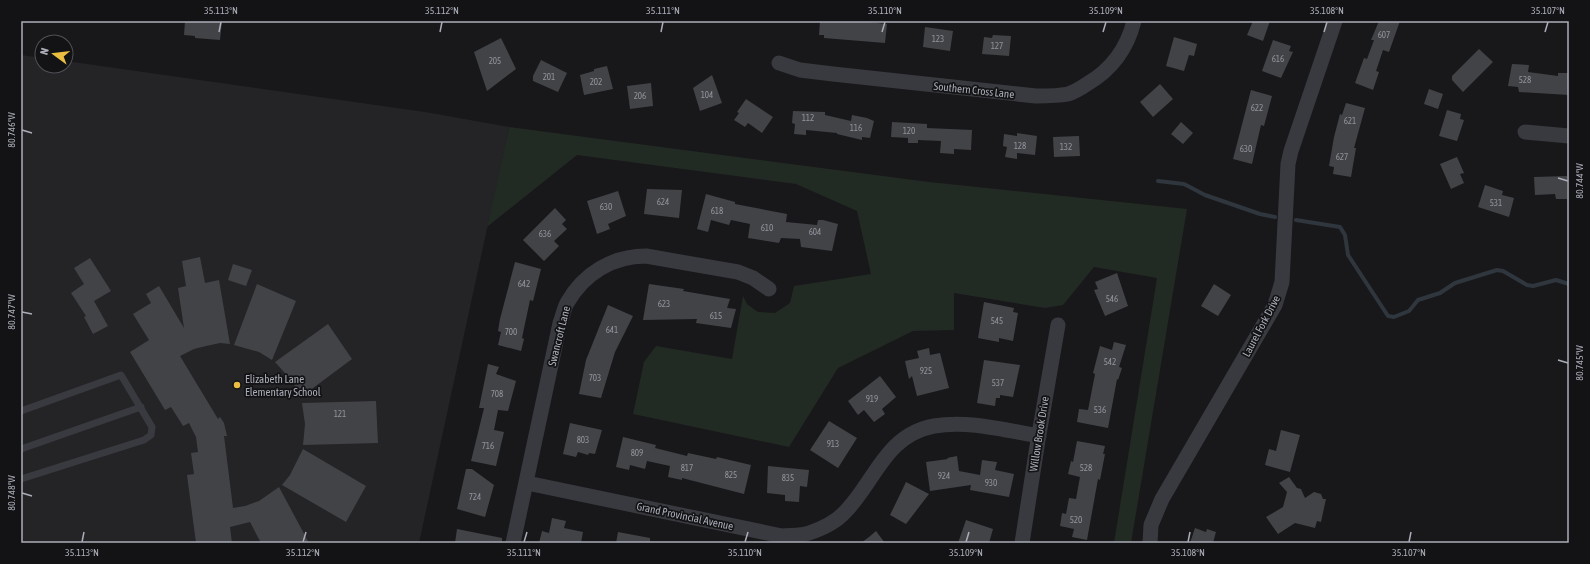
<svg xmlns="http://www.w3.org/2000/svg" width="1590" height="564" font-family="'Asap Condensed',sans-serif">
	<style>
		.built { fill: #242427 }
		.green { fill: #222a24 }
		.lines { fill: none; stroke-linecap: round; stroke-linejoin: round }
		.stream { stroke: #2f363e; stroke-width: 4 }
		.building { fill: #424347 }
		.lane { stroke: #393a3f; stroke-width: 7 }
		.street { stroke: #393a3f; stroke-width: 15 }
		.ticks { fill: none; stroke: #abaeb9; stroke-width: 1.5 }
		.poi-dot { fill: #ebbd40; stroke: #131315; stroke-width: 1.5 }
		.labels { text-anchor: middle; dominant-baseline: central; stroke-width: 3.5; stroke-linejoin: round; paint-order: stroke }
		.number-label { font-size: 9px; fill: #91939c }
		.street-label { font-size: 11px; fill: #abaeb9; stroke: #131315 }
		.poi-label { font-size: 11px; fill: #abaeb9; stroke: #131315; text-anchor: start }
		.neatline { fill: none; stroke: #abaeb9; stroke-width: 1.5 }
		.ticks-label { font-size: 10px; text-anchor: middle; fill: #abaeb9 }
	</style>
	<rect width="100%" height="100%" fill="#18181a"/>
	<!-- built -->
	<path class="built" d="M21 55 42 58V66H66V61L425 112 509 127 419 543H21Z"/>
	<!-- green -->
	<path class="green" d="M509 127 929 182 1187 209 1131 543H1114L1157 278 1094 267 1063 305 1045 308 954 293V330L913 331 838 368 789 447 633 414 644 362 656 346 732 359 743 296 747 304 758 312 775 313 790 303 794 286 871 274 857 211 796 184 577 155 487 227Z"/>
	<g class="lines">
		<!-- stream -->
		<path class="stream" d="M1158 181 1184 184 1205 195 1260 214 1275 217
			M1296 220 1340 227 1345 235 1348 255 1388 316 1394 317 1409 311 1418 300 1440 293 1455 283 1497 270 1503 271 1527 285 1533 286 1556 280 1569 284"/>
	</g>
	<!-- building -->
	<path class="building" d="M185 21H222L220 40 195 38V36L184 35Z
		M820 21H859L887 24 885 43 824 38V35H819Z
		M1253 21H1270L1263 41 1247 35Z
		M1379 21H1400L1389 52 1383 50 1376 71 1379 72 1373 90 1355 83 1364 58 1367 59 1374 40H1371Z
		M925 27 953 31 950 51 923 47Z
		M993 35 1011 36 1009 56 982 54 984 37 992 38Z
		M1174 37 1197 44 1194 56 1189 55 1184 71 1166 66Z
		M501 38 516 69 487 91 474 52Z
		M1273 40 1291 46 1289 51 1293 52 1281 78 1262 71Z
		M1479 49 1493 62 1463 92 1452 80V76Z
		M541 60 567 73 558 92 533 81V76Z
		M1512 64 1529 65 1528 72 1558 76V73H1569V95L1519 92 1518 87 1508 86Z
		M607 66 613 89 584 95 580 75 594 71V69Z
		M712 75 722 103 700 111 693 88Z
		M651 83 653 106 630 109 627 86Z
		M1160 84 1173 99 1153 117 1140 102Z
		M1429 89 1443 94 1438 109 1424 104Z
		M1251 90 1272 96 1264 126 1261 125 1252 164 1233 159Z
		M746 99 773 117 762 133 748 123 745 127 734 120 739 113 737 112Z
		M1346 103 1365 108 1354 148H1356L1351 177 1333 174 1334 167 1329 166 1334 137 1340 114 1342 115Z
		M1447 110 1461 114 1460 119 1464 120 1457 141 1439 136Z
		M793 111 825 112V115L851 121 852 115 867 118 874 121 870 138 862 137V140L837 134V133L806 130V135L794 134 795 124 792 123Z
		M892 122 927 124V128L972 130 971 150 954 149V154L940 153 941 141 918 140V143H908V138L891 137Z
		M1181 122 1193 133 1183 144 1171 134Z
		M1017 133 1037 136 1035 155 1017 153V159L1005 157 1007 147 1003 146 1004 134 1017 136Z
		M1079 136 1080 156 1054 157 1053 137Z
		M1457 157 1464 173 1460 174 1464 183 1451 189 1440 164Z
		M1567 176V199H1556L1555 194 1535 195 1534 177Z
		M1485 185 1503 191 1502 195 1514 198 1509 217 1478 207Z
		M647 189 682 190 679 218 644 214Z
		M618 191 626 216 608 224 610 229 597 234 587 201Z
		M706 194 735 202V204L787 214 786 222 817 225 818 220H823L838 224 832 251 801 247 800 239 781 238 779 243 748 238 750 224 731 220 729 225 711 220 708 232 697 229Z
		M555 208 566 220 562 224 567 229 554 241 559 246 544 261 523 240Z
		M200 257 205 283 219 280 230 344 220 343 206 346 194 349 180 356 218 419 220 417 224 423 227 436H224L233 508 245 506 259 501 279 487 309 543H261L250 522 230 527 232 543H196L187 475 194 474 191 453 198 452 196 437 189 423 183 426 171 407 165 410 130 352 149 340 133 314 151 303 146 294 159 286 184 328 178 288 186 286 182 261Z
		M90 258 111 291 94 301 108 326 93 334 84 317 86 316 71 293 84 284 74 268Z
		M515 262 541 269 533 301 530 300 522 338 524 339 521 351 498 345 501 332 498 331 500 319Z
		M233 264 252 270 246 286 228 280Z
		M1117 273 1128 306 1105 316 1094 290 1098 289 1095 282Z
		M257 284 296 301 272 360 259 352 234 345Z
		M649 284 684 289 683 291 730 299 727 308 736 309 731 328 696 323 697 319 643 320Z
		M1214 284 1231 295 1218 316 1201 306Z
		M984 302 1014 308 1013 312 1018 313 1013 341 999 338V342L978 338Z
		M608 305 633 316 615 352 601 398 579 394 586 360Z
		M328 324 352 359 301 397 292 381 275 362Z
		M1114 342 1126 345 1119 367 1122 368 1118 380 1117 379 1108 428 1077 422 1079 409 1088 410 1095 374 1093 373 1100 346 1112 350Z
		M929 348 930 355 940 353 949 388 917 396 912 376 909 379 905 361 919 358 917 351Z
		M984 360 1020 365 1013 397 1000 395V398H996L995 406 977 403Z
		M488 364 499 367 496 374 516 381 508 411 498 410 494 430 504 432 496 466 471 461 484 408H479Z
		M880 376 896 397 882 409 885 414 874 422 864 410 858 415 848 401Z
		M376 401 378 443 303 445 305 424 302 403Z
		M829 421 857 438 838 468 810 450Z
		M570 423 602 430 595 454 589 453 588 455 578 452 576 457 563 454Z
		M1281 430 1300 435 1290 472 1265 465 1269 449 1276 451Z
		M623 437 656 445 655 448 687 456 688 453 716 459 717 457 751 465 744 494 682 478V480L668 477 670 466 647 461 645 469 630 465 629 470 616 467Z
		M1077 441 1105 446 1103 454H1105L1100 480 1098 479 1087 540 1072 537 1074 529 1060 526 1062 513 1066 514 1069 498 1076 499 1080 477 1068 474 1071 461 1073 462Z
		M303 449 366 486 346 522 282 485 290 475Z
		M957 456 959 471 980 475 982 460 997 462 995 470 1014 474 1009 497 970 490 971 485 930 491 926 462 948 459 947 458Z
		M768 466 809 470 807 487 800 486 799 502 785 501V495L767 493Z
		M466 469H472L494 485 485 517 457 509Z
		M1289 477 1297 488 1301 489 1305 498 1314 492 1321 494 1323 499H1326L1324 508 1321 522 1317 521 1315 528 1295 523 1278 534 1266 517 1283 507 1287 492 1279 483Z
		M906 482 929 494 906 524 890 515Z
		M552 518 566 521 564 528 583 532 581 543H539L542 531 549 533Z
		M966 520 993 529 989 543H958Z
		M1195 528 1206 532 1207 529 1216 532 1213 543H1190Z
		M457 529 502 538V543H455Z
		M876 531 885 543H861L869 537Z
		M618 532 650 538V543H616Z"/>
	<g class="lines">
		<!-- lane -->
		<path class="lane" d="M21 411 121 375 152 427 151 435 144 440 21 479
			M21 449 141 407"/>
		<!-- street -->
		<path class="street" d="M779 63 800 70 833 74 1036 96C1046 96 1058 96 1068 94 1075 92 1081 88 1087 84 1111 70 1127 49 1134 21
			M1525 132 1569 136
			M527 483 782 536C790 535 801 536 809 533 821 529 836 522 845 512 875 482 885 435 934 426 968 420 1004 430 1039 436
			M513 543 560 323C563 316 564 308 567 303 584 273 613 256 646 256L738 272 753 278 769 289
			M1022 543 1038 440 1058 325
			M1150 543 1151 525 1162 499 1275 305 1282 282 1288 164 1291 151 1335 21"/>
	</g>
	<!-- ticks -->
	<path class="ticks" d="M219 32 221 22M440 32 442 22M661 32 663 22M882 32 885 22M1103 32 1106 22M1324 32 1327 22M1545 32 1548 22M22 130 32 133M1558 178 1568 181M22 312 32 314M1558 360 1568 363M22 493 32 496M82 542 84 532M303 542 306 532M524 542 527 532M745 542 748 532M966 542 969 532M1188 542 1190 532M1409 542 1411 532"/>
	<!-- markers -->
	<circle class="poi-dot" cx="237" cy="385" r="4"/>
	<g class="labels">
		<!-- number labels -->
		<g class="number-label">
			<text x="1384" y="35">607</text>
			<text x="938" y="39">123</text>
			<text x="997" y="46">127</text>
			<text x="1278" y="59">616</text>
			<text x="495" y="61">205</text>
			<text x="549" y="77">201</text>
			<text x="1525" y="80">528</text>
			<text x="596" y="82">202</text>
			<text x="707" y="95">104</text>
			<text x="640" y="96">206</text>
			<text x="1257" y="108">622</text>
			<text x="808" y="118">112</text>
			<text x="1350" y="121">621</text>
			<text x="856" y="128">116</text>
			<text x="909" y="131">120</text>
			<text x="1020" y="146">128</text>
			<text x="1066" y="147">132</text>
			<text x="1246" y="149">630</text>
			<text x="1342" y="157">627</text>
			<text x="663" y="202">624</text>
			<text x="1496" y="203">531</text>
			<text x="606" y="207">630</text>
			<text x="717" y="211">618</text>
			<text x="767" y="228">610</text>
			<text x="815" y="232">604</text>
			<text x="545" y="234">636</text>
			<text x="524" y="284">642</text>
			<text x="1112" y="299">546</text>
			<text x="664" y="304">623</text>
			<text x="716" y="316">615</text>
			<text x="997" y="321">545</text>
			<text x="612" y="330">641</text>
			<text x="511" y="332">700</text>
			<text x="1110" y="362">542</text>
			<text x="926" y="371">925</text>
			<text x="595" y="378">703</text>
			<text x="998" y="383">537</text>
			<text x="497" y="394">708</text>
			<text x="872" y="399">919</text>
			<text x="1100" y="410">536</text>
			<text x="340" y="414">121</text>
			<text x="583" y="440">803</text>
			<text x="833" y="444">913</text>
			<text x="488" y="446">716</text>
			<text x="637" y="453">809</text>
			<text x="687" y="468">817</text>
			<text x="1086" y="468">528</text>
			<text x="731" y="475">825</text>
			<text x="944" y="476">924</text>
			<text x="788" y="478">835</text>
			<text x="991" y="483">930</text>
			<text x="475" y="497">724</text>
			<text x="1076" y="520">520</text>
		</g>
		<!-- street labels -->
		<g class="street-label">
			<text transform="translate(974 90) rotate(6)">Southern Cross Lane</text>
			<text transform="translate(1261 326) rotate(-62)">Laurel Fork Drive</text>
			<text transform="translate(559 336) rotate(-76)">Swancroft Lane</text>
			<text transform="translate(1039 434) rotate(-81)">Willow Brook Drive</text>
			<text transform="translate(685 516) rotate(12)">Grand Provincial Avenue</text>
		</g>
		<!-- poi labels -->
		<g class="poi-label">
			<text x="245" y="379">Elizabeth Lane<tspan x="245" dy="13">Elementary School</tspan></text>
		</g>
	</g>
	<!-- border -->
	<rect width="1590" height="564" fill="none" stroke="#131315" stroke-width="44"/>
	<!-- north arrow -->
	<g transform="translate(54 54) rotate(285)"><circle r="19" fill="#131315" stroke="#505157"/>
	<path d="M0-3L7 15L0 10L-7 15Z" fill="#ebbd40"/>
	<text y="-6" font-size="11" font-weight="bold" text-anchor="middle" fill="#abaeb9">N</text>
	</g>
	<rect x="22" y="22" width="1546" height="520" class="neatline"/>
	<g class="ticks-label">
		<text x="221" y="14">35.113°N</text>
		<text x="442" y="14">35.112°N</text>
		<text x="663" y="14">35.111°N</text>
		<text x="885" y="14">35.110°N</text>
		<text x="1106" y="14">35.109°N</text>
		<text x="1327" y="14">35.108°N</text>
		<text x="1548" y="14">35.107°N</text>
		<text transform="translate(11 130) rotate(-90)" y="4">80.746°W</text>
		<text transform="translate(1579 181) rotate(-90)" y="4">80.744°W</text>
		<text transform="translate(11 312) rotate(-90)" y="4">80.747°W</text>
		<text transform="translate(1579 363) rotate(-90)" y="4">80.745°W</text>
		<text transform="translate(11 493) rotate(-90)" y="4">80.748°W</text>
		<text x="82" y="556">35.113°N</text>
		<text x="303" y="556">35.112°N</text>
		<text x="524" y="556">35.111°N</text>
		<text x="745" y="556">35.110°N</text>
		<text x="966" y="556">35.109°N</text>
		<text x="1188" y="556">35.108°N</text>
		<text x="1409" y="556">35.107°N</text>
	</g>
</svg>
